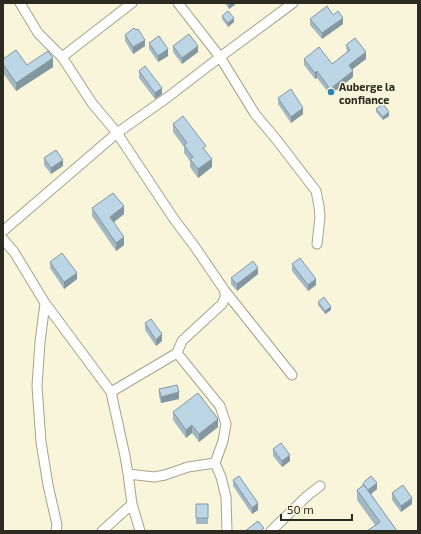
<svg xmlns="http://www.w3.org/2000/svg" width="421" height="534" font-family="'Exo 2',sans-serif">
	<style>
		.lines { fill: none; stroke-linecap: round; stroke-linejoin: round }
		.street-casing { stroke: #a6a38c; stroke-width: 11 }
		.street { stroke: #fff; stroke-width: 9 }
		.wall { fill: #a3b8c5 }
		.shaded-wall { fill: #8496a0 }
		.building { fill: #bdd6e5; stroke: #8496a0 }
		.poi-dot { fill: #2c87b4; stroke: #f8f5db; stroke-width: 1.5 }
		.labels { text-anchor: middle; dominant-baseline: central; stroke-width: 3; stroke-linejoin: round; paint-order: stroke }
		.poi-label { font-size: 11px; font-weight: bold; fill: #2c2b21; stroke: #f8f5db; text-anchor: start }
	</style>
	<rect width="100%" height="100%" fill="#f8f5db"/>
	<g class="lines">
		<defs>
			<path id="street" d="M20 3 38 33 62 57 92 103 117 133 174 219 195 247 225 291 292 375
				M178 3 220 57 255 114 276 139 316 191 319 206 320 217 317 244
				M62 57 132 3
				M3 231 117 133 168 97 220 57 293 3
				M3 239 14 252 45 303 111 392 125 456 128 474 154 477 165 475 188 467 215 463 223 441 226 424 220 406 177 353 182 341 222 304 225 298V291
				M45 303 40 342 37 386 41 442 48 485 57 525 56 531
				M111 392 177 353
				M215 463 221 477 226 497 227 531
				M128 474 132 504 140 531
				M102 531 132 504
				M271 531 307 496 320 486"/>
		</defs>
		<!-- street casing -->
		<use href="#street" class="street-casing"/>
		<!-- street -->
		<use href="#street" class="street"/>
	</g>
	<!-- wall -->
	<path class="wall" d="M225 3H237L229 9Z
		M222 16 234 22 228 27 222 19Z
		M310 19 343 24 322 39 310 25Z
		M125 35 145 46 133 54 125 41Z
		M149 43 168 56 158 62 149 49Z
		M346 45 366 59 352 69 353 77 330 95 317 78 315 79 304 65V59L332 64 347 52Z
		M173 46 198 52 182 64 173 52Z
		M3 59 27 65 53 67 16 91 3 73Z
		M139 71 162 94 155 99 139 78Z
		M278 98 303 114 291 123 278 104Z
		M376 109 389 116 383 120 376 112Z
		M173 124 206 151 212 167 198 178 190 167V161L184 153V147L173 132Z
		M44 158 63 166 51 174 44 165Z
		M92 208 124 214 114 222 124 245 116 251 92 216Z
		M50 262 77 279 64 289 50 268Z
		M292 264 316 285 308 291 292 271Z
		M258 274 237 291 231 284V278Z
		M318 302 331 310 325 314 318 305Z
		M145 323 162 341 156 346 145 330Z
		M159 389 179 399 161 403 159 396Z
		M173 412 218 427 199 442 192 433 186 438 173 420Z
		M273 449 290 461 282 467 273 456Z
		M233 480 258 510 252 514 233 486Z
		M363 484 377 489 371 494 397 531H367L375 525 357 500V490L363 486Z
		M392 493 412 504 401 512 392 500Z
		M196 504H208V524H196Z"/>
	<!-- shaded-wall -->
	<path class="shaded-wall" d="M229 3H237L229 9Z
		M234 18V22L228 27V23Z
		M343 18V24L322 39V33Z
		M145 40V46L133 54V47Z
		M198 46V52L182 64V58Z
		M168 49V56L158 62V56Z
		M366 52V59L349 72V65Z
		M53 58V67L16 91V83Z
		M317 71V78L315 79V73Z
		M353 71V77L330 95V89Z
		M162 88V94L155 99V93Z
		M303 108V114L291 123V117Z
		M389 112V116L383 120V117Z
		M212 159V167L198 178V169Z
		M63 160V166L51 174V168Z
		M124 206V214L110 225V217Z
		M124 237V245L116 251V243Z
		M258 268V274L237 291V284Z
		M77 273V279L64 289V282Z
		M316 279V285L308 291V285Z
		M331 307V310L325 314V311Z
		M162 334V341L156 346V340Z
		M179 392V399L161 403V397Z
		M218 419V427L199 442V434Z
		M192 425V433L186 438V430Z
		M290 455V461L282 467V461Z
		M377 483V489L367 497V490Z
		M412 498V504L401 512V506Z
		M258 503V510L252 514V508Z"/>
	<!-- building -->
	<path class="building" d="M327 6 333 15 338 11 343 18 322 33 310 19Z
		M228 11 234 18 228 23 222 16Z
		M134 28 136 30 138 29 145 40 133 47 125 35Z
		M189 34 198 46 182 58 173 46Z
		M159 36 168 49 158 56 149 43Z
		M355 38 366 52 349 65 353 71 330 89 317 71 315 73 304 59 319 47 332 64 350 50 346 45Z
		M16 50 27 65 48 51 53 58 16 83 3 64V59Z
		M145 66 162 88 155 93 139 71Z
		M291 89 303 108 291 117 278 98Z
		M383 104 389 112 383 117 376 109Z
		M183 116 206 146 203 148 212 159 198 169 190 159 193 157 184 145 187 143 173 124Z
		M56 150 63 160 51 168 44 158Z
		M113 193 124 206 110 217 124 237 116 243 92 208Z
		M62 253 77 273 64 282 50 262Z
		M300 258 316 279 308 285 292 264Z
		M253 261 258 268 237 284 231 278Z
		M324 297 331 307 325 311 318 302Z
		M151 319 162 334 156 340 145 323Z
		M177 385 179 392 161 397 159 389Z
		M198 393 218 419 199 434 192 425 186 430 173 412Z
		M281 443 290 455 282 461 273 449Z
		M239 476 258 503 252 508 233 480Z
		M371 476 377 483 368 490 364 485 363 486V484L365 481Z
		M364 485 397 531H382L381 530 380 531H367L380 522 357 490Z
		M403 485 412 498 401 506 392 493Z
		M196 504H208V518H196Z
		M258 521 264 528 260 531H245Z"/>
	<!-- markers -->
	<circle class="poi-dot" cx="331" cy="92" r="4"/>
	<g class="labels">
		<!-- poi labels -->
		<g class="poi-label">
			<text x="339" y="86">Auberge la<tspan x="339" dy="13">confiance</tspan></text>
		</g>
	</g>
	<!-- border -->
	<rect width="421" height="534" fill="none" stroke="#2c2b21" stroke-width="8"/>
	<!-- scale -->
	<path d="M281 514v6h71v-6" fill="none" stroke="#2c2b21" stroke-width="2"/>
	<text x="287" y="514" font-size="12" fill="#2c2b21" stroke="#f8f5db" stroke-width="3" paint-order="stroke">50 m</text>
</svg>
